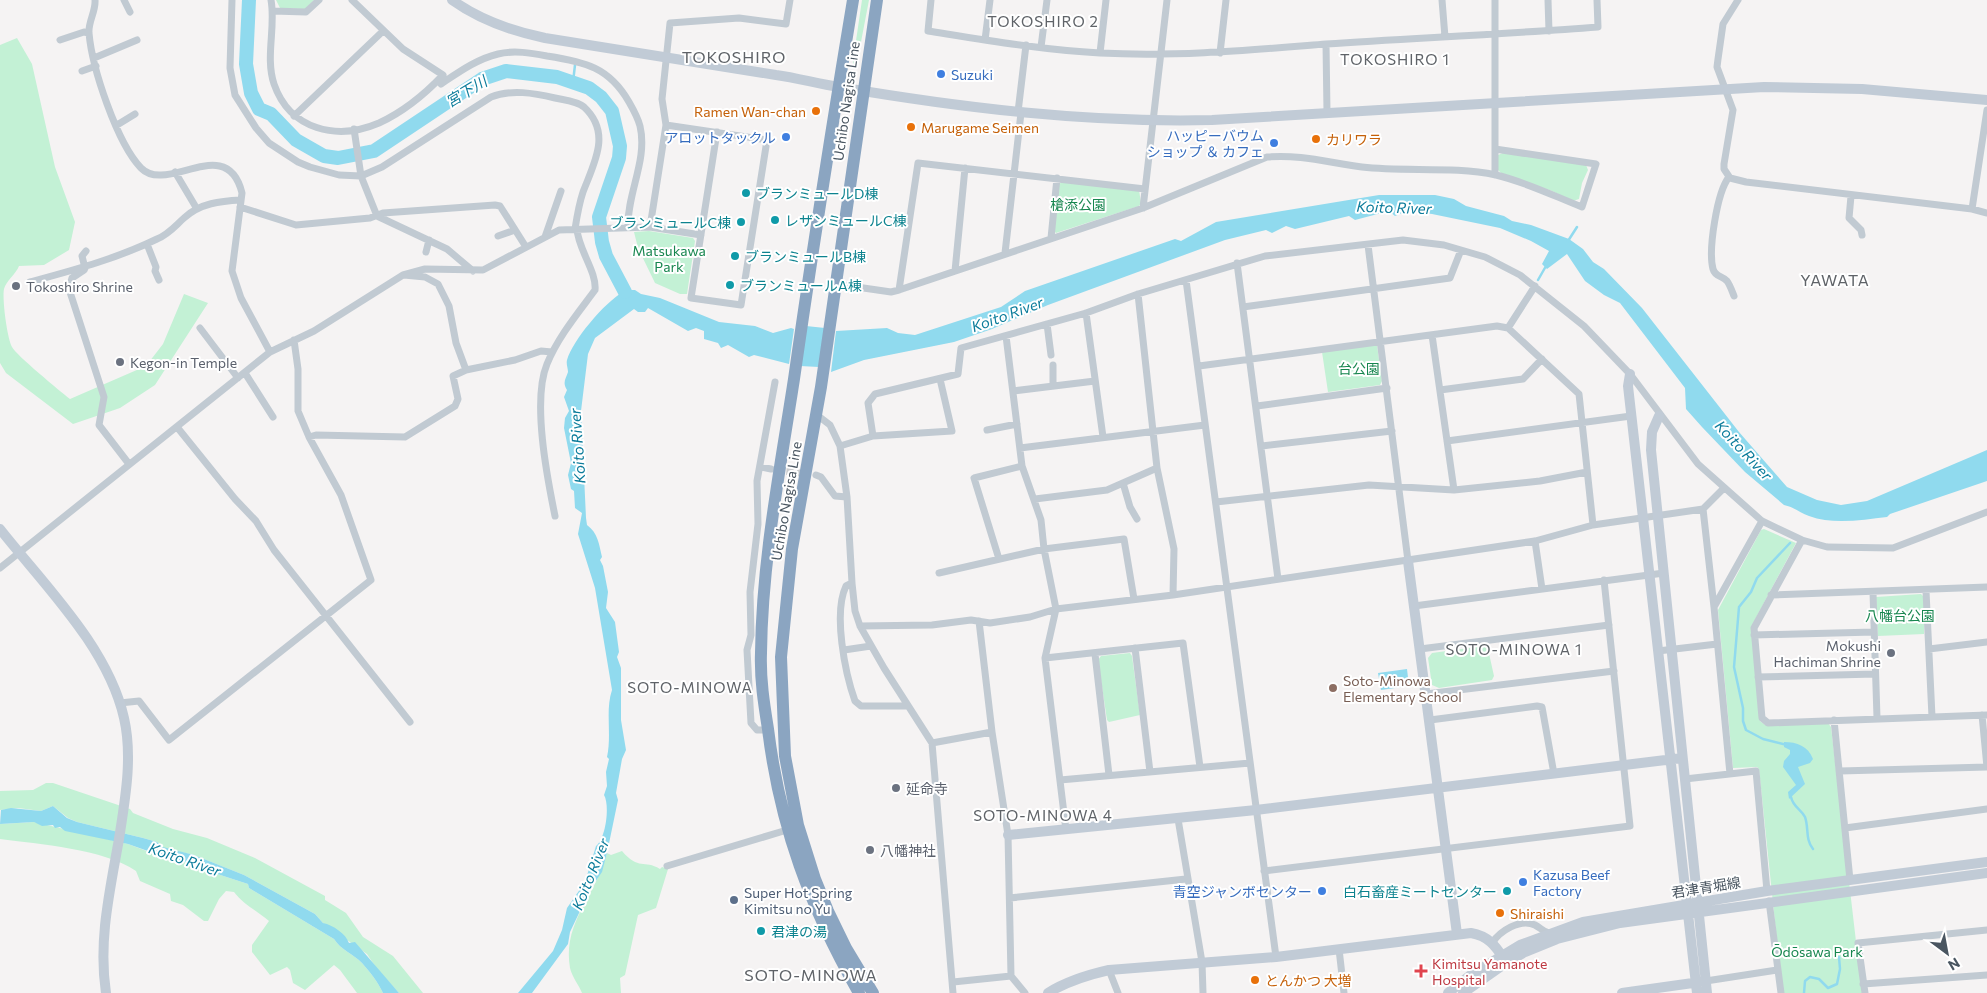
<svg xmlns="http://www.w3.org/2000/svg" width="1987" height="993" font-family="Commissioner,'Noto Sans JP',sans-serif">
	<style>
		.green { fill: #c3f1d5 }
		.water { fill: #90daee }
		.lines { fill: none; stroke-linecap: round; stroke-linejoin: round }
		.stream { stroke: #90daee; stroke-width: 2.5 }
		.river { stroke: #90daee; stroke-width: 14 }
		.street-tunnel { stroke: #caccce; stroke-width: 7; stroke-dasharray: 7 3.5; stroke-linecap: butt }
		.street { stroke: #c1cad2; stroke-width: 7 }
		.secondary { stroke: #c1cbd6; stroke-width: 10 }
		.highway { stroke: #8ba5c1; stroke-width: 12 }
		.shop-dot { fill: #3f7fe0; stroke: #fff; stroke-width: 2 }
		.food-dot { fill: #e8710a; stroke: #fff; stroke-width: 2 }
		.culture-dot { fill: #0f9aa8; stroke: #fff; stroke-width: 2 }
		.worship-dot { fill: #6b7280; stroke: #fff; stroke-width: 2 }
		.education-dot { fill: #8d6e63; stroke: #fff; stroke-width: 2 }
		.service-dot { fill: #5c6f8a; stroke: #fff; stroke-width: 2 }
		.health-dot { fill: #e0444e; stroke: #fff; stroke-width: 2 }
		.labels { text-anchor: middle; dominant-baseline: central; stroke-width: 4; stroke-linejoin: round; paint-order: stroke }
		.shop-label { font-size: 14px; fill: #366cbe; stroke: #fff; text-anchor: end }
		.street-label { font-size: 14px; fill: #4a5661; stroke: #fff }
		.food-label { font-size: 14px; fill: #c56008; stroke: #fff; text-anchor: start }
		.culture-label { font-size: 14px; fill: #0d838f; stroke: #fff; text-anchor: start }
		.park-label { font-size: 14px; fill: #17864f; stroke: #fff }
		.worship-label { font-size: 14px; fill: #5b616d; stroke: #fff; text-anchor: start }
		.education-label { font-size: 14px; fill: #785e54; stroke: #fff; text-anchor: start }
		.service-label { font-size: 14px; fill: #4e5e75; stroke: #fff; text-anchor: start }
		.health-label { font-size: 14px; fill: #be3a42; stroke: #fff; text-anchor: start }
		.neighbourhood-label { font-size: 15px; letter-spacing: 1px; fill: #5f6368; stroke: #fff }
		.water-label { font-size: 15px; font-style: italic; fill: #0c7c9b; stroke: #fff }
		.quarter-label { font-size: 16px; letter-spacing: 1px; fill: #5f6368; stroke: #fff }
	</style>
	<rect width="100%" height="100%" fill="#f5f3f3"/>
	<!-- green -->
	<path class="green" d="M276 0H314L305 9H302L280 8Z
		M862 0H869L856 68 853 67V61Z
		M17 38 32 64 55 167 75 222 69 250 44 265 19 266C16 274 6 281 4 289 2 299 7 337 12 347 16 355 60 391 70 399L146 366 163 344 184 294 208 303 155 385 120 408 73 424 6 373 0 363V45Z
		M1503 153 1586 165 1588 170 1582 183 1579 199 1573 201 1552 191 1501 173 1498 170V155Z
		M1062 182 1139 190 1141 203 1139 206 1056 233 1054 231 1059 184Z
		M649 231 693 238 695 241 687 294H680L655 283 638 248 634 232Z
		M1377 345 1382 381 1380 385 1328 392 1322 352Z
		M1764 529 1796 543 1751 627 1760 721 1765 725 1828 723 1831 727 1862 993H1784L1780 970 1759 769 1757 767 1733 768 1718 610 1761 530Z
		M1921 594 1924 597V634L1878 636 1876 597Z
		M1484 646 1488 649 1494 676 1492 680 1439 688 1432 685 1428 658 1432 653Z
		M1130 653 1132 656 1140 715 1109 722 1107 720 1098 660 1101 656Z
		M46 783H53L130 809 133 813 173 829 207 838 255 858 325 896V900L346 913 363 937 393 956 423 993H399L377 969 367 954 323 923 315 914 244 875 194 855 163 848 157 842 143 838 77 822 68 818 53 806 41 811 18 808 0 810V791L33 790Z
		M34 822 128 844 176 862H191L202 869 248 884 249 888 334 939C341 950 353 954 362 963 370 972 378 982 383 993H357L340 970 334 965 305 990 293 983 290 970 287 967 270 975 252 952V945L269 921C257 911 243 904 234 892L226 891 219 899 208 921H204L183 905 171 901 170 894 140 881 136 871C104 849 39 844 0 839V824Z
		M622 851C639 871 644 859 660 869L662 867 668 869 656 908 638 915 625 975 620 978 621 993H582C579 985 572 977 570 968 562 922 597 894 607 853L611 855Z"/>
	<!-- water -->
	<path class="water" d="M1379 195H1435L1454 199 1466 206 1504 216 1512 221 1531 225 1569 239 1583 249 1593 262 1604 269 1642 308 1739 432 1787 487 1817 500 1841 505 1867 501 1987 450V481L1890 514 1887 517C1862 520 1833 525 1809 516 1800 513 1794 507 1784 505L1745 472 1702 427 1686 409 1685 388 1620 303 1604 295 1585 281 1567 254 1547 269 1542 264 1549 251 1531 241 1500 228 1432 214 1407 211 1395 216 1389 211 1355 220 1349 216 1295 229 1286 226 1272 233 1266 230 1225 240 1048 305 992 329 954 342 864 360 831 372 836 331 887 328 898 333 915 335 1001 307 1025 291 1175 239 1181 241 1216 222Z
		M615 275 624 280 627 290H635L641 294 660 298 719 322 755 326 773 333 791 328 794 329 789 364 754 355 749 357 728 345 721 348 718 343 704 339V331L696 328 688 331 648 308 645 312H638L634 309 595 338 588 354 581 411 586 518 587 525C598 533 599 544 602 557L600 560 603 566 608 592 606 608 615 622 619 652 617 657 621 668V720L626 750 622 759 616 793 618 800 607 853 602 872 591 888 570 932 568 944 532 993H518L553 951 562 930 567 908 585 882 596 846C606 838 610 805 604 795L607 786 606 772 609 759 607 757C612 734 605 711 612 690L595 588 578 534 582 513 575 508 574 491 571 489 568 475 571 463 564 428 565 418 569 411 564 397 567 390C562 382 566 379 568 372 568 368 566 364 567 360 573 340 604 303 623 292Z
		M806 326 825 328 819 367 800 366Z
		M1407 669 1409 686 1381 690 1378 673Z
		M1784 742C1797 742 1808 746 1813 759L1810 763 1798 767 1805 784 1789 799 1788 792 1796 785 1783 767 1784 761 1790 754V750L1784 747Z
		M53 806 67 818 77 822 143 838 157 842 163 847 194 855 244 875 315 914 323 923C333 925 346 934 349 943L355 942 399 993H383C378 982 370 972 362 963 353 954 341 950 334 939L249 888 248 884 202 869 191 862 176 861 128 844 65 831 60 827 55 828 53 825 42 826 34 822 0 824 1 810 11 808 41 811Z"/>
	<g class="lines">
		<!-- stream -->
		<path class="stream" d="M573 82 575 65
			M1568 241 1577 227
			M1538 280 1546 266
			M1787 745 1763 739 1746 730 1743 721V708L1734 667 1739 607 1751 592 1757 578 1790 543
			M1791 797C1793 807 1801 809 1805 817 1809 828 1805 839 1813 849
			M1804 993 1805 981 1810 977 1819 979 1828 988 1837 984 1840 969 1839 957"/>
		<!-- river -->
		<path class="river" d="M249 0 246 64 251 93 259 109 271 114 296 140 324 156 338 158 374 151 482 79 506 71 557 77 589 88 601 97 612 111 620 146 619 158 599 217 602 242 606 256 625 292"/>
		<!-- street-tunnel -->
		<path class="street-tunnel" d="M776 470 808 474"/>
		<!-- street -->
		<path class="street" d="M95 0C96 11 88 22 89 33 92 68 117 143 141 168 167 195 227 132 242 193L232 271 241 298 270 352
			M124 0 130 12
			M232 0 230 68 235 95 256 128 269 143 298 162 310 167 339 175 361 176 382 167 491 97C511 89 534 93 555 98 564 100 577 101 584 107 612 133 594 163 583 192 579 204 577 216 575 229
			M271 0C276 27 265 57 274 84 290 130 337 141 379 123 403 112 425 94 443 75L403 49 352 0
			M931 0 928 31C985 40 1043 50 1100 53 1176 57 1251 50 1326 44 1417 38 1507 34 1598 27L1597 0
			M1442 0 1445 37
			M1495 0V175
			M1548 0 1549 31
			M1738 0 1723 24 1718 59 1717 67 1733 110 1724 164V169L1730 178 1746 182 1972 209 1987 213
			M273 11 306 12 319 0
			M60 40 84 32 89 33
			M985 40 990 0
			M1326 44 1327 112
			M1041 47 1047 0
			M1100 53 1106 0
			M1220 53 1226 0
			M94 58 137 40
			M82 71 96 66
			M441 84C459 72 477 59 498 54 514 50 531 53 547 56 585 62 609 67 629 102 633 109 638 118 640 126 648 160 627 193 628 227
			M1018 112 1026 45
			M294 116 382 32
			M117 125 135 114
			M666 125 767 140 741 305 691 298 717 132
			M354 129 361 176 377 216 447 249 473 271
			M175 172 197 209
			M1729 177C1717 192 1708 250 1713 269 1715 277 1723 276 1727 281 1730 285 1732 291 1734 296
			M1851 196 1849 218 1861 230 1862 235
			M240 207 296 225 370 218 383 213 495 205 500 206 526 247
			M1143 208 1167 0
			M1972 209 1987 110
			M650 227 666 125 662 99 670 23 739 18 786 24 790 0
			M498 236 515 230
			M545 237 561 191
			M1051 238 1057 178
			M147 244 156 267 155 271 159 280
			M1368 245 1408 561
			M426 252 429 240
			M1005 253 1021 113
			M1237 263 1278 579
			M85 268 82 256 86 251
			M84 270 72 278 69 289 104 397 99 425 129 464
			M955 271 965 168
			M404 275 425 277 438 284 449 306 456 343 466 370
			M1186 280 1276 957
			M30 282C74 270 116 259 157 239 169 234 175 226 184 218 200 203 221 201 241 200
			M836 284 891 292 899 290 1143 208 1267 157C1300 154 1330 163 1362 167 1406 172 1453 166 1496 175 1526 182 1554 196 1582 207L1596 164 1495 149
			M899 290 918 163 1145 189
			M1138 294 1157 468 1174 549 1173 595
			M1243 307 1450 278 1461 250
			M1086 313 1103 437
			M1047 324 1051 355
			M200 328 238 378
			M1508 328 1535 286
			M1432 335 1454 490
			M1006 336 1022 466 1041 520 1044 549 1056 609 1045 658 1066 830
			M1053 365V386
			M1199 366 1497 326 1508 328 1579 394 1593 525
			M245 373 273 417
			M1440 390 1523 379 1542 359
			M1013 391 1095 381
			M1257 406 1387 388
			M817 415 830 425 840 446 847 497 852 583 855 611 860 626 884 668 932 743 953 993
			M177 427 235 499 256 521 274 550 410 722
			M987 430 1017 424
			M873 436 868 403 875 394 958 374 961 348 1086 313 1138 294 1265 256 1403 240 1444 245 1485 257 1520 275 1584 326 1630 374 1698 464 1762 521 1802 540 1827 547 1893 548 1987 512
			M309 437 316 435 405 437 455 406 458 399 453 376 466 370 515 360 541 351 552 352
			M1447 441 1631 416
			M840 446 873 436 952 431 940 379
			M1262 446 1392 431
			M1020 448 1205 425
			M761 467 771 469
			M816 475 821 477 835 496 847 497
			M1123 483 1130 507 1137 519
			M1035 499 1107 490 1157 468
			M1216 502 1369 485 1454 490 1540 481 1587 472
			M555 516C547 477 532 400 547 364 558 337 578 313 595 290 597 272 578 249 577 229
			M1802 540 1754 628 1762 718 1768 723 1987 715
			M1535 541 1542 589
			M999 559 974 478 1022 466
			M0 568 270 352 314 331 403 275 425 269 483 270 559 230 650 227 701 235
			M939 573 1044 549 1124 539 1134 599
			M852 583 846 586C833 613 845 673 855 701L861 706H908
			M1926 591 1932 717
			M1873 592 1877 718
			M1771 595 1987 587
			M1414 606 1664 573
			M1714 607 1703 509 1723 489
			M979 621 992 732 1008 835 1011 976 1025 993
			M860 626 932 625 971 620 990 623 1030 617 1056 609 1173 595 1535 541 1593 525 1703 509
			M1754 635 1874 632
			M1135 648 1150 772
			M1420 649 1609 625
			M1929 649 1987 642
			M844 650 871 646
			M1658 651 1717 644
			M1095 654 1109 775
			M1045 658 1183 643 1200 767
			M1758 677 1875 674
			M1426 694 1614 671
			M120 703 139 701 169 740 371 580 341 495 309 437 298 411V369L294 340
			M1982 715 1987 767
			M1430 720 1537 706 1542 707 1554 774
			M1834 720 1850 880
			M768 730H757L751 723 747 650 751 635 750 592 758 524 757 481 775 382
			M932 743 992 732
			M1840 771 1987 767
			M1730 774 1714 607 1762 521
			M1685 779 1756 771 1767 891
			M1060 780 1250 763
			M1178 819 1202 962 1203 993
			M1845 828 1987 809
			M667 866 787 830
			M1264 871 1630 826 1604 580
			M1010 898 1186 879
			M1769 901 1781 993
			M1492 943C1500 931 1520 918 1535 925 1541 928 1543 932 1549 933
			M1339 949 1344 993
			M1109 970 1118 993
			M1706 981 1777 970
			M953 982 1011 976
			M1863 984 1987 975
			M1865 993 1858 943 1987 930"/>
		<!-- secondary -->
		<path class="secondary" d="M452 0C480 20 511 31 545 38 622 50 699 62 776 75 798 78 818 84 839 87 963 108 1087 123 1212 120L1764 87 1862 89 1987 100
			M1630 374 1628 386 1697 993
			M1659 416 1652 432 1651 450 1707 993
			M0 529C44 585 108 647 124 718 133 757 125 800 119 839 110 890 98 941 106 993
			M1408 561 1457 934
			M1008 835 1256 810 1682 758
			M1048 993C1067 981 1087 975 1109 970L1276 957 1471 933C1488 936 1495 945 1504 959
			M1448 993 1472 974 1520 945 1583 922 1767 891 1987 862
			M1463 993 1506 963 1525 952 1557 939 1620 923 1987 873
			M1622 993 1700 982"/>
		<!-- highway -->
		<path class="highway" d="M853 0C832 126 812 253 794 379 780 470 762 561 761 653 760 679 764 704 768 729 780 827 810 907 859 993
			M873 993 846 948 828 911 815 879 798 825 785 756 781 657 792 549 821 387 877 0"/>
	</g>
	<!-- markers -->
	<g class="shop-dot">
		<circle cx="941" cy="74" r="5"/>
		<circle cx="786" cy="137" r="5"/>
		<circle cx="1274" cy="143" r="5"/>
		<circle cx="1523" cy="882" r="5"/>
		<circle cx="1322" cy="891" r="5"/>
	</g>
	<g class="food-dot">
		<circle cx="816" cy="111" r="5"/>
		<circle cx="911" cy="127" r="5"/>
		<circle cx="1316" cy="139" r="5"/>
		<circle cx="1500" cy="913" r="5"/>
		<circle cx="1255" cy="980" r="5"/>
	</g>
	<g class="culture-dot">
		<circle cx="746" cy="193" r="5"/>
		<circle cx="775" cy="220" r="5"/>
		<circle cx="741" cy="222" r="5"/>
		<circle cx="735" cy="256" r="5"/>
		<circle cx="730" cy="285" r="5"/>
		<circle cx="1507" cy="891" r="5"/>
		<circle cx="761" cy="931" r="5"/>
	</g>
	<g class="worship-dot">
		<circle cx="16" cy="286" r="5"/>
		<circle cx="120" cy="362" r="5"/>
		<circle cx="1891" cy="653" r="5"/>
		<circle cx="896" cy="788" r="5"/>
		<circle cx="870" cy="850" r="5"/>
	</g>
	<circle class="education-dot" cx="1333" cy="688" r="5"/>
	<circle class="service-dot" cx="734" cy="900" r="5"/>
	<path class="health-dot" d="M1418.5 963.5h5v5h5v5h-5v5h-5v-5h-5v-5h5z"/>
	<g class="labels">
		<!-- shop labels -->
		<g class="shop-label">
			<text x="951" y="74" text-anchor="start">Suzuki</text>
			<text x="1264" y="135">ハッピーバウム<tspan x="1264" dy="16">ショップ ＆ カフェ</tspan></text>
			<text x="776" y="137">アロットタックル</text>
			<text x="1533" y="874" text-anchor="start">Kazusa Beef<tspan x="1533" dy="16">Factory</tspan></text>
			<text x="1312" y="891">青空ジャンボセンター</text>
		</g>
		<!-- street labels -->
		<g class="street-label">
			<text transform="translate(846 101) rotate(-82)">Uchibo Nagisa Line</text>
			<text transform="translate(786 501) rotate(-80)">Uchibo Nagisa Line</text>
			<text transform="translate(1706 887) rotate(-9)">君津青堀線</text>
		</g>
		<!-- food labels -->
		<g class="food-label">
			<text x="806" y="111" text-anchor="end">Ramen Wan-chan</text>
			<text x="921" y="127">Marugame Seimen</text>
			<text x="1326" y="139">カリワラ</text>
			<text x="1510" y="913">Shiraishi</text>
			<text x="1265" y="980">とんかつ 大増</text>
		</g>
		<!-- culture labels -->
		<g class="culture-label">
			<text x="756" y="193">ブランミュールD棟</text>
			<text x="785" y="220">レザンミュールC棟</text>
			<text x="731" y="222" text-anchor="end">ブランミュールC棟</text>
			<text x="745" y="256">ブランミュールB棟</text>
			<text x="740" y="285">ブランミュールA棟</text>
			<text x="1497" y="891" text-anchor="end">白石畜産ミートセンター</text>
			<text x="771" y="931">君津の湯</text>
		</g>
		<!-- park labels -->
		<g class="park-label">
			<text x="1078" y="204">槍添公園</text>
			<text x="669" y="250">Matsukawa<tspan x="669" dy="16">Park</tspan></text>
			<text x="1359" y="368">台公園</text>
			<text x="1900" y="615">八幡台公園</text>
			<text x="1817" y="951">Ōdōsawa Park</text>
		</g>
		<!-- worship labels -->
		<g class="worship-label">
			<text x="26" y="286">Tokoshiro Shrine</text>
			<text x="130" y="362">Kegon-in Temple</text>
			<text x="1881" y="645" text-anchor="end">Mokushi<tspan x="1881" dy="16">Hachiman Shrine</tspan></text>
			<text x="906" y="788">延命寺</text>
			<text x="880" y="850">八幡神社</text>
		</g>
		<!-- education labels -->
		<g class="education-label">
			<text x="1343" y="680">Soto-Minowa<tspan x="1343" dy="16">Elementary School</tspan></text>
		</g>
		<!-- service labels -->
		<g class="service-label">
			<text x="744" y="892">Super Hot Spring<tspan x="744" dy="16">Kimitsu no Yu</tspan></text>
		</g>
		<!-- health labels -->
		<g class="health-label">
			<text x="1432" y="963">Kimitsu Yamanote<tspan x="1432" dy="16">Hospital</tspan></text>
		</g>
		<!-- neighbourhood labels -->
		<g class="neighbourhood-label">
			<text x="1043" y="21">TOKOSHIRO 2</text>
			<text x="1395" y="59">TOKOSHIRO 1</text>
			<text x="1514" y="649">SOTO-MINOWA 1</text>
			<text x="690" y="687">SOTO-MINOWA</text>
			<text x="1043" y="815">SOTO-MINOWA 4</text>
		</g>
		<!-- water labels -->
		<g class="water-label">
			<text transform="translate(466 91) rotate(-31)">宮下川</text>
			<text transform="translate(1394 207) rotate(2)">Koito River</text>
			<text transform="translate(1007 314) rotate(-20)">Koito River</text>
			<text transform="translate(577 446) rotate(-94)">Koito River</text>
			<text transform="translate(1744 450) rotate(47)">Koito River</text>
			<text transform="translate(185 859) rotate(19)">Koito River</text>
			<text transform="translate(590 874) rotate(-68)">Koito River</text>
		</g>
		<!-- quarter labels -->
		<g class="quarter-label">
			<text x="734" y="56">TOKOSHIRO</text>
			<text x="1835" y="279">YAWATA</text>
			<text x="811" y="974">SOTO-MINOWA</text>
		</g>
	</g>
	<!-- north arrow -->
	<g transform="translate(1947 953) rotate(148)" stroke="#ffffff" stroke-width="4" paint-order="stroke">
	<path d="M0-4L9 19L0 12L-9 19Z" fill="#4a5661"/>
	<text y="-8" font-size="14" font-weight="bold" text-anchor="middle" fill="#4a5661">N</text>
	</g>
</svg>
